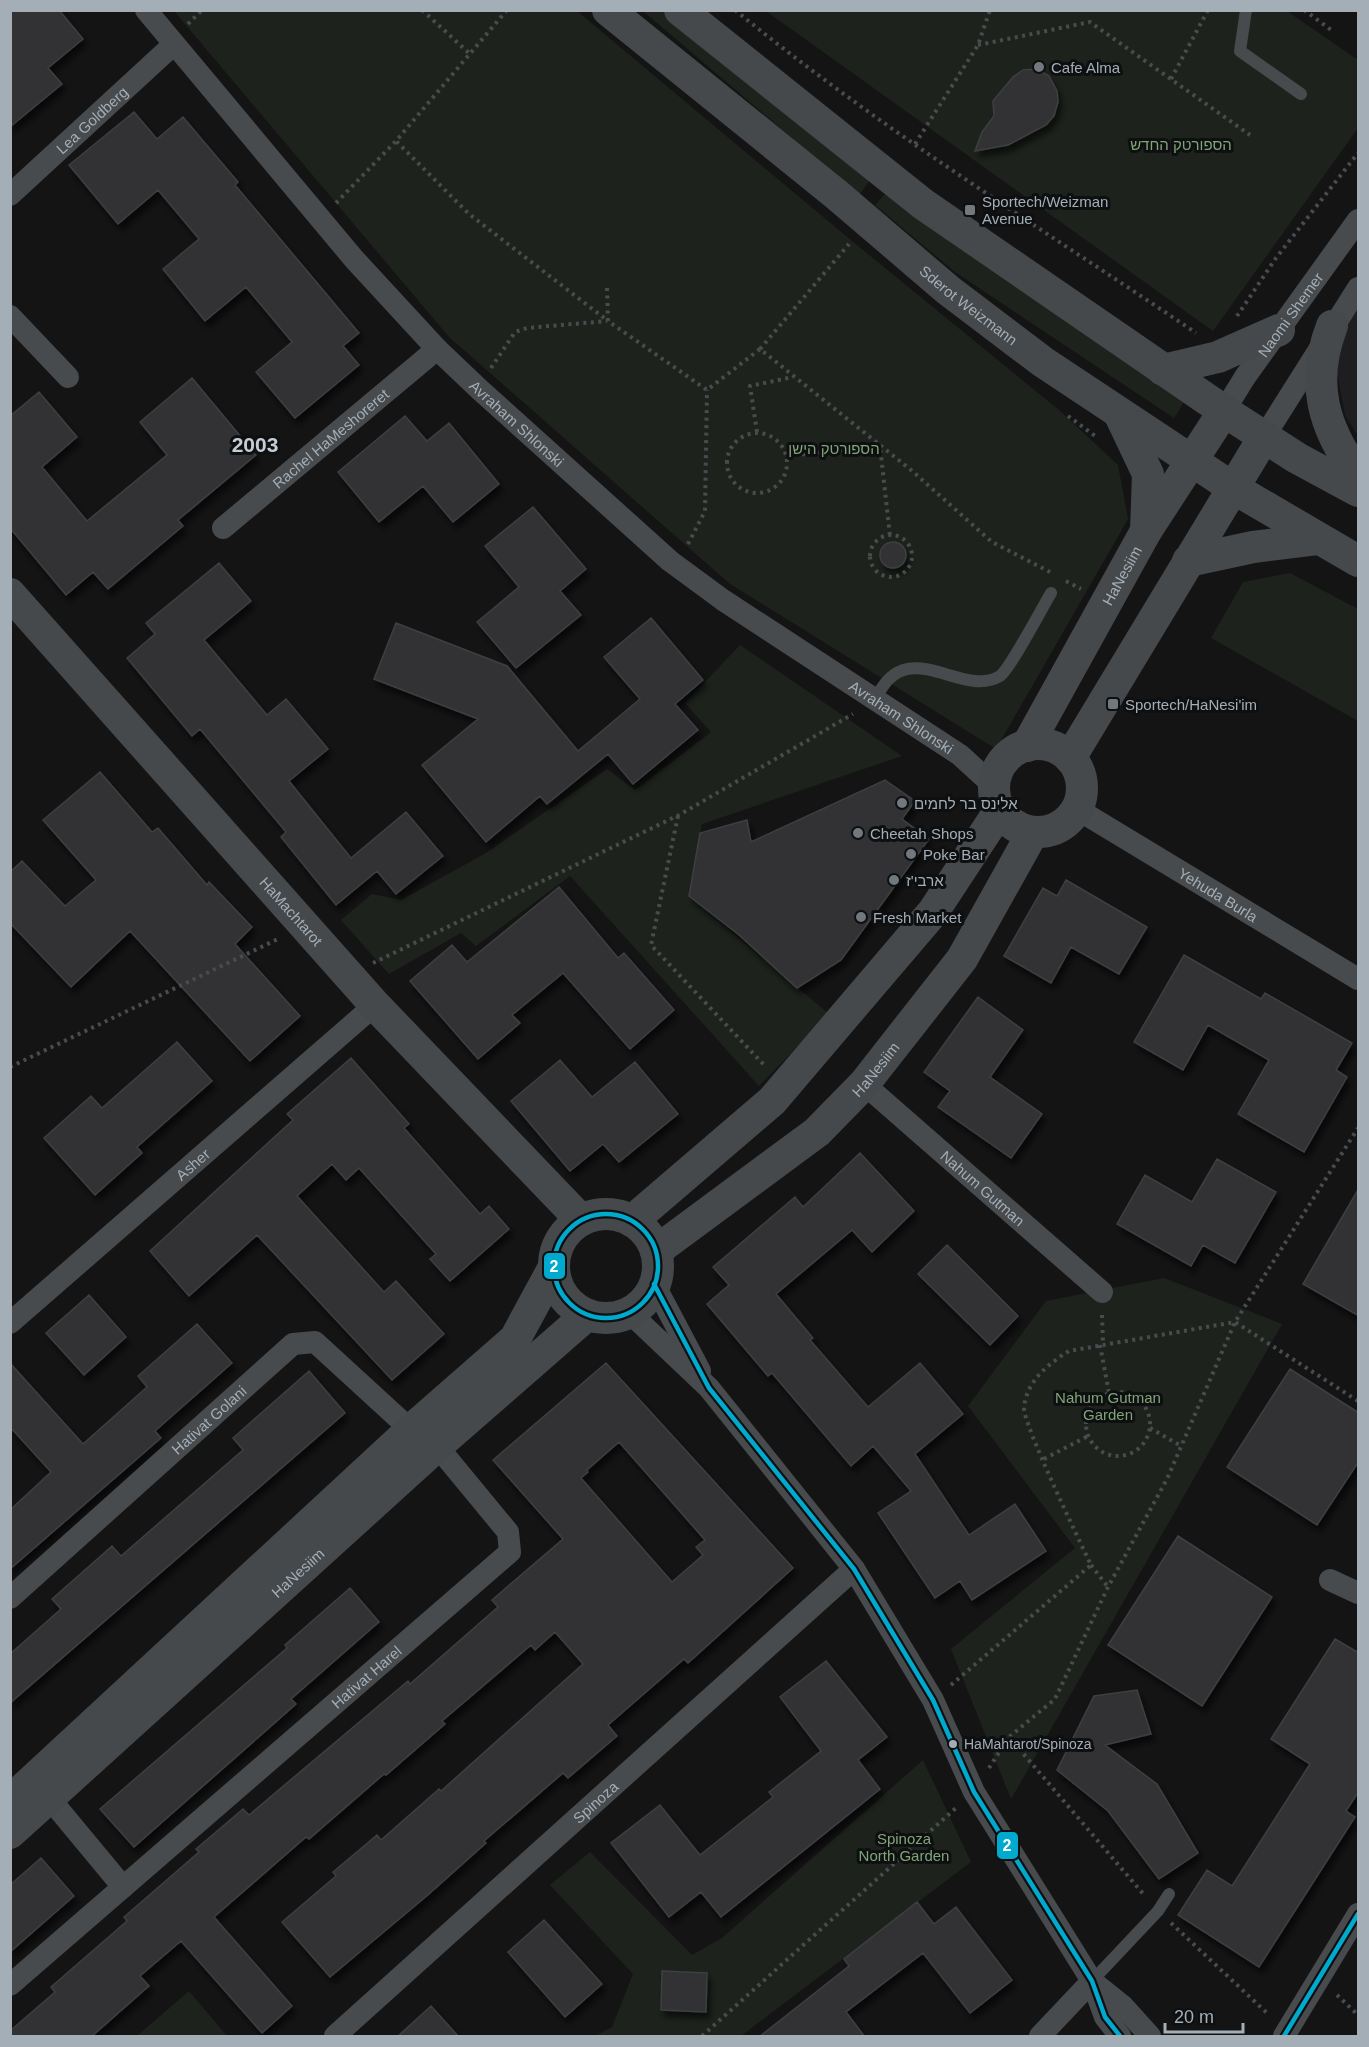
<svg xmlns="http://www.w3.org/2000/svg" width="1369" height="2047" font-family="Helvetica,'Noto Sans Hebrew',sans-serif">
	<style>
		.built { fill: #1e1e20 }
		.green { fill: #1d231c }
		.building { fill: #333335; stroke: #3c3f41; stroke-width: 1.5; fill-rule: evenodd; filter: url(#shadow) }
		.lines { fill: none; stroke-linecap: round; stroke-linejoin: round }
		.path { stroke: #494c4f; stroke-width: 4; stroke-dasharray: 3 4.5; stroke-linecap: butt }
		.lane { stroke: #484b4d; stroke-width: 12 }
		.street { stroke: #484b4d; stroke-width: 22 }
		.secondary { stroke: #46494c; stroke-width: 32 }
		.bus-1-casing { stroke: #0e0f10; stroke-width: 9 }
		.bus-1 { stroke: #00a9ce; stroke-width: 4.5 }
		.poi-dot { fill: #71787e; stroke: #0e0f10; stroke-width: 2 }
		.bus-dot { fill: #a3aeb7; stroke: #0e0f10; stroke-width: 2 }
		.labels { text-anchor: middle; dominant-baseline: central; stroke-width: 6; stroke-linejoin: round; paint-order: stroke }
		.bus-label { font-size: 14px; fill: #a3aeb7; stroke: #0e0f10; text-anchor: start }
		.poi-label { font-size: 15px; fill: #a3aeb7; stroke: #0e0f10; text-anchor: start }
		.street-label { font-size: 15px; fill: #a3aeb7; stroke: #0e0f10 }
		.park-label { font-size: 15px; fill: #81a478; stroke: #0e0f10 }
		.district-label { font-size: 21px; font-weight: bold; fill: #c5ccd3; stroke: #0e0f10 }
		.line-badge { stroke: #0e0f10; stroke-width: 2 }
		.badge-label { font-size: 16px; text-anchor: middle; font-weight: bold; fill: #fff }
	</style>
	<defs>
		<filter id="shadow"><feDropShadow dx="3.5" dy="6" stdDeviation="3" flood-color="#0009"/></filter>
	</defs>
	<rect width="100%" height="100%" fill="#141414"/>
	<!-- built -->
	<path class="built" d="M1358 308V436L1345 415 1337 373 1341 335Z"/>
	<!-- green -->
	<path class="green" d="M174 11H577L852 241 1059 410 1118 465 1128 519 996 749 730 584 449 337Z
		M643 11H665L873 176 859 195Z
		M766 11H1287L1358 60V128L1213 331Z
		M885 194 923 215 1187 397 1174 418 955 272 875 205Z
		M1290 573 1358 609V721L1211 638 1243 582Z
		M740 645 902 756 702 824 689 896 829 1014 759 1086 570 876 476 946 461 933 389 974 341 920 372 894 401 900 486 853 607 769 635 790 711 732 685 703Z
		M1164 1278 1282 1324 1011 1799 951 1649 1075 1548 968 1406 1046 1301Z
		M923 1760 971 1862 741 2036H595L612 2027 633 1974 550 1885 590 1852 692 1955 722 1938Z
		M189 1991 227 2036H137Z"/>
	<!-- building -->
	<path class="building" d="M10 10H59L83 39 48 68 62 84 10 127Z
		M1037 69 1049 76 1057 91 1058 102 1054 116 1046 125 1008 145 975 151 982 132 994 116 993 101 1013 77 1023 70Z
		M134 112 157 139 183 117 238 182 235 185 359 333 343 346 359 365 295 418 256 372 292 342 246 287 205 321 163 269 199 239 158 190 118 224 69 165Z
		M192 378 256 455 178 520 183 526 108 589 93 572 66 595 10 528V416L39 392 77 437 42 467 87 521 167 455 140 422Z
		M405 416 427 441 449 423 499 484 453 522 423 486 379 522 338 472Z
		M533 507 586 569 560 591 581 615 516 668 477 622 519 587 485 546Z
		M880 555a13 13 0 1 1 26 0a13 13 0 1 1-26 0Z
		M219 563 251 601 204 640 267 715 286 699 328 749 289 781 351 858 406 812 443 856 396 894 377 871 336 905 281 837 286 832 200 729 192 736 127 658 155 634 146 623Z
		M651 618 703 680 675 704 698 730 633 784 608 754 547 804 540 796 486 842 422 765 478 719 374 679 396 623 507 666 578 751 640 699 604 657Z
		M100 772 152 832 158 828 207 885 209 882 252 927 235 944 300 1016 250 1061 130 931 71 987 10 923V872L22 861 65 906 96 880 43 820Z
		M885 780 915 801 902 819 929 839 841 960 797 988 739 935 689 896 700 833 747 820 751 842Z
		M1066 880 1147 927 1119 974 1071 947 1051 983 1004 956 1043 888 1057 896Z
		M559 887 618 958 624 953 674 1010 630 1049 563 973 512 1015 520 1023 478 1059 410 981 452 945 467 962Z
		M1184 955 1261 999 1265 993 1352 1043 1336 1070 1347 1077 1304 1152 1238 1114 1269 1060 1208 1025 1183 1070 1134 1042Z
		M978 997 1023 1030 990 1077 1042 1114 1011 1158 938 1107 950 1091 924 1072Z
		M177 1042 212 1081 137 1147 142 1153 95 1195 44 1138 91 1096 102 1108Z
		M351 1058 409 1124 404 1128 480 1214 489 1206 509 1229 450 1281 430 1259 436 1254 359 1168 346 1180 332 1164 297 1196 384 1292 396 1281 444 1334 392 1380 257 1235 189 1296 150 1251 293 1120 287 1114Z
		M560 1060 592 1097 635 1062 678 1114 619 1162 603 1144 570 1171 511 1101Z
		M860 1153 914 1211 872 1252 852 1230 776 1294 813 1338 810 1340 868 1407 920 1363 963 1414 915 1454 969 1535 1015 1504 1046 1551 972 1600 960 1581 935 1598 878 1513 911 1491 873 1446 851 1466 772 1373 768 1376 707 1304 729 1285 713 1267 795 1197 803 1207Z
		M1217 1159 1276 1192 1235 1263 1203 1245 1191 1266 1117 1224 1145 1175 1192 1202Z
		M1359 1188V1316L1303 1284Z
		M947 1245 1018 1316 990 1345 918 1274Z
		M89 1295 126 1337 84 1375 46 1333Z
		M197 1324 232 1363 155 1431 161 1438 10 1569V1510L51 1472 10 1427V1363L83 1444 147 1387 138 1376Z
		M606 1363 793 1568 688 1663 684 1659 608 1725 617 1736 568 1778 563 1773 484 1841 486 1843 429 1894 330 1977 282 1922 336 1876 333 1872 377 1835 381 1840 439 1789 441 1791 583 1664 555 1632 535 1650 531 1645 442 1721 445 1724 386 1775 384 1774 309 1839 306 1837 214 1917 292 2006 262 2033 181 1941 140 1976 149 1986 91 2037H10V2031L55 1992 51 1987 127 1921 124 1917 199 1852 196 1849 243 1809 249 1815 408 1681 410 1684 498 1607 492 1600 563 1539 493 1460ZM619 1442 705 1540 696 1547 703 1555 672 1582 581 1478 588 1472 587 1470Z
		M1290 1369 1359 1413V1461L1317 1525 1227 1467Z
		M309 1371 345 1413 10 1703V1654L61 1609 52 1599 112 1546 121 1556 243 1450 233 1438Z
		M1178 1536 1272 1597 1202 1706 1108 1645Z
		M350 1588 379 1622 291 1699 296 1704 134 1847 100 1809 287 1648 285 1645Z
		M1335 1639 1359 1653V1791L1346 1811 1355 1817 1259 1967 1178 1915 1207 1870 1232 1886 1310 1764 1271 1739Z
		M826 1661 887 1737 858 1760 880 1789 721 1917 701 1892 669 1917 611 1843 660 1805 700 1855 773 1797 769 1792 821 1751 780 1697Z
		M1137 1690 1151 1734 1105 1745 1157 1784 1198 1853 1159 1879 1108 1811 1057 1770 1094 1696Z
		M41 1858 74 1896 10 1952V1885Z
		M917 1902 934 1924 956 1907 1012 1980 970 2013 923 1953 846 2012 865 2037H759L849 1966 844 1959Z
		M544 1920 602 1984 565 2017 508 1952Z
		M662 1971 707 1973 706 2012 661 2010Z
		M431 2006 459 2037H397Z"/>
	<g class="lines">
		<!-- path -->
		<path class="path" d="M422 10 470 54
			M507 10 396 141 469 214 608 321
			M735 10C880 129 1041 228 1196 333
			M1304 10 1334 32
			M188 24 202 10
			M978 45 1090 22 1250 135
			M1171 79 1208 10
			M915 144 978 45 990 10
			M336 203 396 141
			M607 288 608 321 707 390 760 349 911 470 992 542 1052 573
			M1237 316 1276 258 1358 153
			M760 349 849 244
			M491 368 515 332 527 328 607 321
			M1068 416 1098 438
			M757 432 750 386 793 377
			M727 463a30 30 0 1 1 60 0a30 30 0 1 1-60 0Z
			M787 456 880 446 890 536
			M870 556a21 21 0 1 1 42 0a21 21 0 1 1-42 0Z
			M688 544 705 511 707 390
			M1066 581 1081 589
			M678 816 651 945 765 1066
			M373 963 679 815 853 714
			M10 1067 278 939
			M1102 1315 1103 1344
			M1100 1345 1109 1393
			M1086 1424a32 32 0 1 1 64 0a32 32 0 1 1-64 0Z
			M1150 1428 1181 1446
			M1044 1459 1088 1436
			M1091 1565 1108 1587
			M951 1685 1091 1565C1080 1542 1022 1422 1024 1407 1027 1381 1048 1364 1069 1351L1235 1322 1358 1401
			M1009 1737 1145 1896
			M989 1768 1009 1737 1055 1699 1108 1587 1167 1479 1235 1322 1358 1128
			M1171 1923 1268 2014
			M1337 1995 1358 2015
			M702 2036 956 1808"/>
		<!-- lane -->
		<path class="lane" d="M1246 10 1240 51 1301 94
			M875 701C905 630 961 700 1000 676 1010 669 1042 608 1051 593
			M1092 1981 1158 1911 1169 1894"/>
		<!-- street -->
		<g class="street">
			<path id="s1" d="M146 10 354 259 437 349 479 389 670 561 723 600 960 755 994 786"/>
			<path id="s2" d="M10 195 173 45"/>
			<path d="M10 316 68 377"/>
			<path id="s3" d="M1224 411 1245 377 1358 220"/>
			<path d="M1264 437 1358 288"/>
			<path id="s4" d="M223 528 437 349"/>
			<path id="s5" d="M1077 809 1358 979"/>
			<path id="s6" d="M864 1084 1102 1292"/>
			<path d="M654 1284 700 1371"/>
			<path d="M630 1313 709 1388 854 1569 933 1700 974 1792 1092 1981 1105 2017 1120 2036"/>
			<path id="s7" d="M10 1323 375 1005"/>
			<path d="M1330 1580 1358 1593"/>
			<path id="s8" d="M10 1598 293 1344 315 1342 411 1430"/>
			<path d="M50 1799 123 1887"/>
			<path d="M1093 1982 1123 2006 1150 2036"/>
			<path id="s9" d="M10 1985 510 1552 508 1532 437 1446"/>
			<path id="s10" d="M335 2036 854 1569"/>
			<path d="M1040 2036 1092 1981"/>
			<path d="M1284 2036 1358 1914"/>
		</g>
		<!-- secondary -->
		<g class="secondary">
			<path id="s11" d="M608 10 837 195 948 290 1043 362 1233 488 1358 561"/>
			<path d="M680 10 923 204 1224 411 1297 458 1358 491"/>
			<path d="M1332 326C1310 382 1323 428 1358 475"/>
			<path d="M1163 370 1218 357 1279 330"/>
			<path d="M1120 415 1148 474 1146 531"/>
			<path d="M1188 561 1253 547 1317 539"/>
			<path id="s12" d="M10 594 375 1005 581 1220"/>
			<circle cx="1038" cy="788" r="44"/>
			<path id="s13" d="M1027 746 1146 531 1224 411"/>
			<path d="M1070 758 1264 437"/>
			<circle cx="606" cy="1266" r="52"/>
			<path d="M632 1221 772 1101 933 912 1000 810"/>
			<path id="s14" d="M656 1251 817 1132 864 1084 962 959 1033 832"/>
			<path d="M10 1801 411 1430 515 1339 554 1267"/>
			<path id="s15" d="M10 1833 437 1446 587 1315"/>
		</g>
		<defs>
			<path id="bus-1" d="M554 1266a52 52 0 1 1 104 0a52 52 0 1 1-104 0Z
				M654 1284 709 1388 854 1569 933 1700 974 1792 1092 1981 1105 2017 1120 2036
				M1284 2036 1358 1914"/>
		</defs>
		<!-- bus-1 casing -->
		<use href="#bus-1" class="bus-1-casing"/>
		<!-- bus-1 -->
		<use href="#bus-1" class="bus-1"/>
	</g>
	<!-- markers -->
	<g class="poi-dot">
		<circle cx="1039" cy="67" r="6"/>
		<rect x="964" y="204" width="12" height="12" rx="3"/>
		<rect x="1107" y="698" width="12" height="12" rx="3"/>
		<circle cx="902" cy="803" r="6"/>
		<circle cx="858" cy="833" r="6"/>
		<circle cx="911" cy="854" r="6"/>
		<circle cx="894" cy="880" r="6"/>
		<circle cx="861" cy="917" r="6"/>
	</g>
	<circle class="bus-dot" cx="953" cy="1744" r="5"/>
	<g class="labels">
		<!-- bus labels -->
		<g class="bus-label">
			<text x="964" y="1744">HaMahtarot/Spinoza</text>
		</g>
		<!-- poi labels -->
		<g class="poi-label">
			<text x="1051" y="67">Cafe Alma</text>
			<text x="982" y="201">Sportech/Weizman<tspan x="982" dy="17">Avenue</tspan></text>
			<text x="1125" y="704">Sportech/HaNesi'im</text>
			<text x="914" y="803">אלינס בר לחמים</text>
			<text x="870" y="833">Cheetah Shops</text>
			<text x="923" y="854">Poke Bar</text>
			<text x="906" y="880">ארבי'ז</text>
			<text x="873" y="917">Fresh Market</text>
		</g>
		<!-- street labels -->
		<g class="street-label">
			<text stroke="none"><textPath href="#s2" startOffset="111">Lea Goldberg</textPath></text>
			<text stroke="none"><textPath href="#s11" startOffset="466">Sderot Weizmann</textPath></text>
			<text stroke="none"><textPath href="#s3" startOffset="117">Naomi Shemer</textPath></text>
			<text stroke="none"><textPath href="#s1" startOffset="556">Avraham Shlonski</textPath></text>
			<text stroke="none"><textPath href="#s4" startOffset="140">Rachel HaMeshoreret</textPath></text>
			<text stroke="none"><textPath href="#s13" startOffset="195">HaNesiim</textPath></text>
			<text stroke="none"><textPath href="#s1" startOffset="1041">Avraham Shlonski</textPath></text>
			<text stroke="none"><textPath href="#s5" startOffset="165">Yehuda Burla</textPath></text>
			<text stroke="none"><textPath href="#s12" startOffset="424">HaMachtarot</textPath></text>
			<text stroke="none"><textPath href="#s14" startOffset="286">HaNesiim</textPath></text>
			<text stroke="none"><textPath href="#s7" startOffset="242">Asher</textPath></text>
			<text stroke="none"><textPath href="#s6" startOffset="158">Nahum Gutman</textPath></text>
			<text stroke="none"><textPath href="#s8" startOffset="267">Hativat Golani</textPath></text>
			<text stroke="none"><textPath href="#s15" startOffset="388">HaNesiim</textPath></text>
			<text stroke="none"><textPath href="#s9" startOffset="471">Hativat Harel</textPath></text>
			<text stroke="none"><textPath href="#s10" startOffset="350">Spinoza</textPath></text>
		</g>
		<!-- park labels -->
		<g class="park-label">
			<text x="1181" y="144">הספורטק החדש</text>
			<text x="834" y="448">הספורטק הישן</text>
			<text x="1108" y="1397">Nahum Gutman<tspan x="1108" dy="17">Garden</tspan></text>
			<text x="904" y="1838">Spinoza<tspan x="904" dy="17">North Garden</tspan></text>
		</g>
		<!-- district labels -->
		<g class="district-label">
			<text x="255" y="444">2003</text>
		</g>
	</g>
	<g class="line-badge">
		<rect x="543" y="1252" width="23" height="28" rx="6" fill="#00a9ce"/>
		<rect x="996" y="1831" width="23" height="29" rx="6" fill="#00a9ce"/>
	</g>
	<g class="badge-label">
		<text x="554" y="1272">2</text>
		<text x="1007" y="1851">2</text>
	</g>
	<!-- border -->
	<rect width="1369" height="2047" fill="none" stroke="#a3aeb7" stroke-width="24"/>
	<!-- scale -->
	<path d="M1165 2023v9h78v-9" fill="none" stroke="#a3aeb7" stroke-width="3"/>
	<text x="1174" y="2023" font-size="18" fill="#a3aeb7" stroke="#0e0f10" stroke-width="4.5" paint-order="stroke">20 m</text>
</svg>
